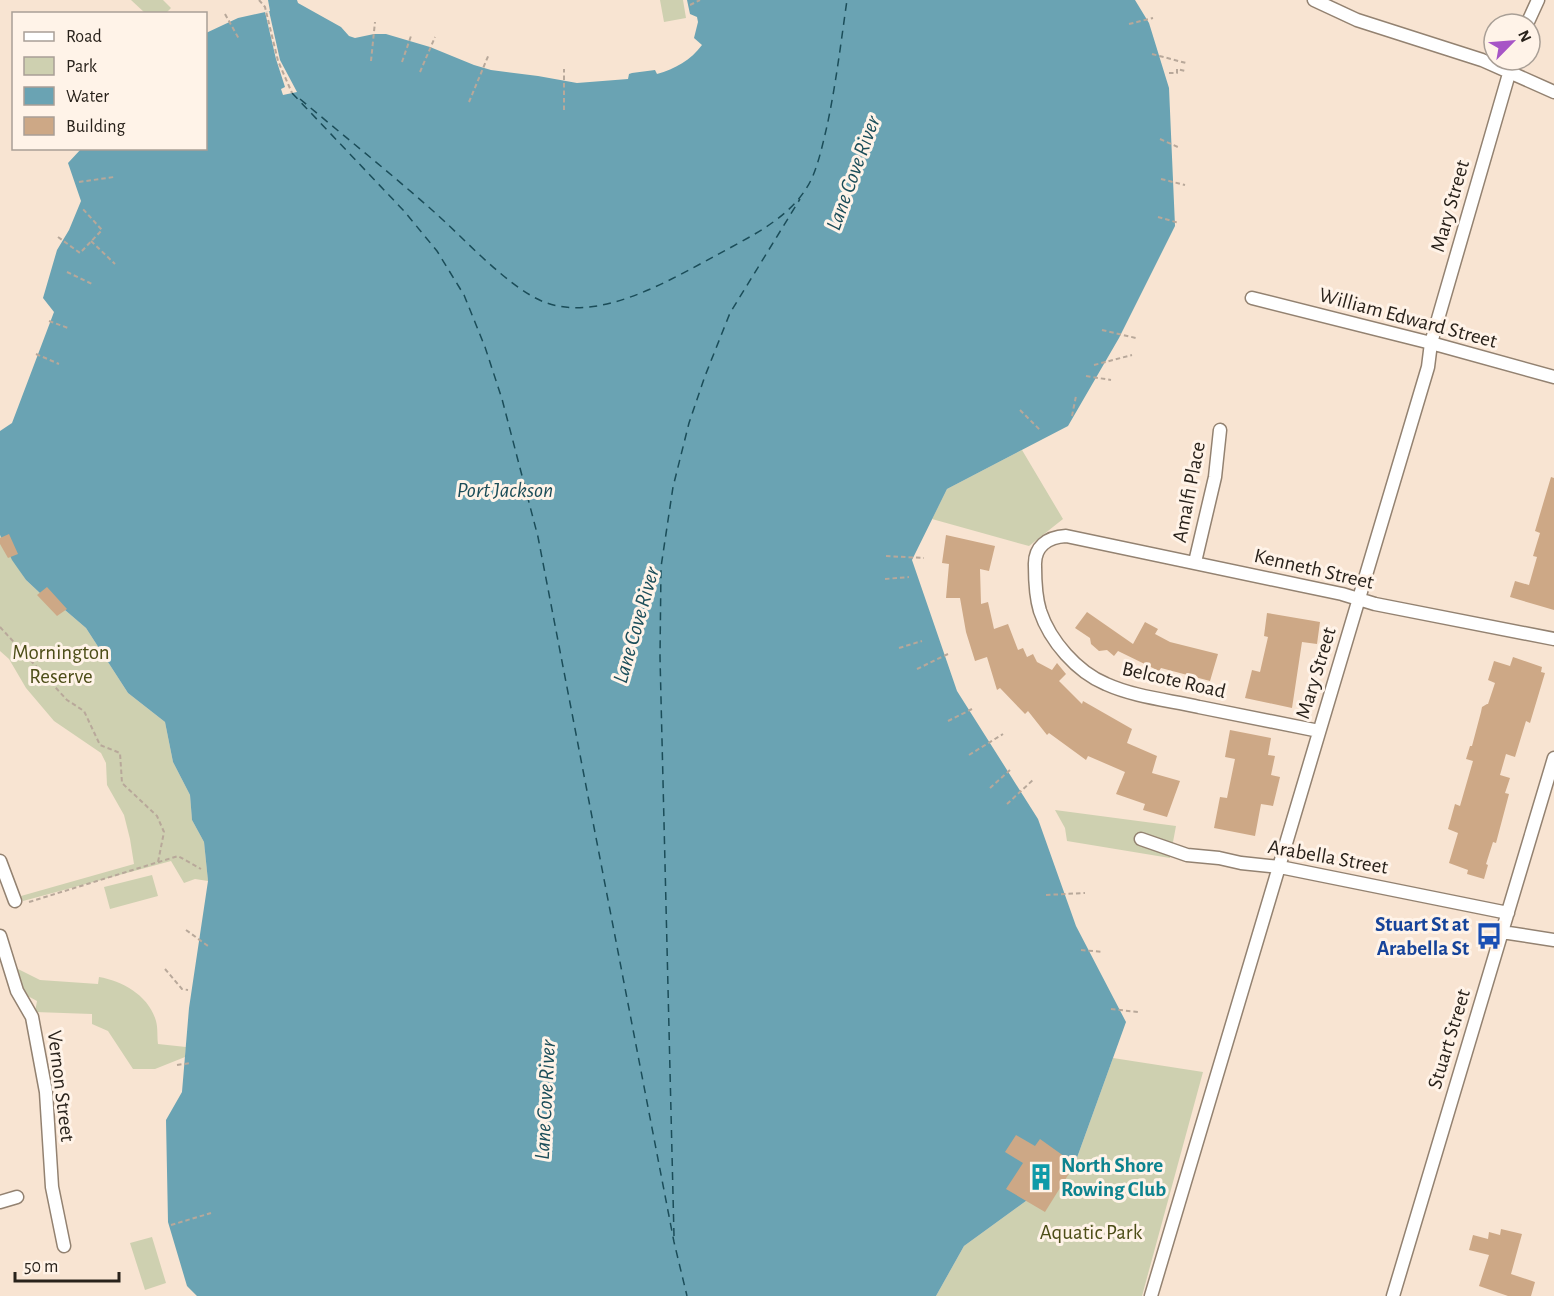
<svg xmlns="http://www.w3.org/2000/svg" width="1554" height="1296" font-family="'Alegreya Sans',sans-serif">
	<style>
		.green { fill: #ced0b0 }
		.water { fill: #6aa3b3 }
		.pier { fill: #f8e4d2 }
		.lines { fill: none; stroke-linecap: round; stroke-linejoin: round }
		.ferry { stroke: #1b4d59; stroke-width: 1.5; stroke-dasharray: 8 6; stroke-linecap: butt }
		.building { fill: #cda886 }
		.street-casing { stroke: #938271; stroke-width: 15 }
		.path { stroke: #b8a89a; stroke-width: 2; stroke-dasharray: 4.5 3; stroke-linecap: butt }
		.street { stroke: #fff; stroke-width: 12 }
		.labels { text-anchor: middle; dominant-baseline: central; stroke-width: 6; stroke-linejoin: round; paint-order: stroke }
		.street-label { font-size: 21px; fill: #29221b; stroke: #fff3e8 }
		.park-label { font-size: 21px; fill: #4d4e18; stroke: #fff3e8 }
		.transit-label { font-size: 21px; font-weight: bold; fill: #164399; stroke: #fff3e8; text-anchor: end }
		.culture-label { font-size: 21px; font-weight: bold; fill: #0d838f; stroke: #fff3e8; text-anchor: start }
		.water-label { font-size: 22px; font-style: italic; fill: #1b4d59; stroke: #fff3e8 }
	</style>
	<rect width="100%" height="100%" fill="#f8e4d2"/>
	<!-- green -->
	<path class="green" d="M131 0H163L171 8 166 13H145Z
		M660 0H683L686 18 664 22Z
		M1022 450 1063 519 1029 546 932 519 947 489Z
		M0 535 6 549 26 580 41 594 65 610 86 628 128 693 165 722 173 762 190 795 192 820 204 842 208 881 195 879 184 883 171 861 23 901 21 896 134 864 130 839 124 815 107 785 106 763 101 753 54 721 26 688 9 659 0 651Z
		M1055 810 1176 826 1170 858 1067 841 1065 828Z
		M152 875 158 896 110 909 104 887Z
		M16 968 40 980 98 984 99 977C123 981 149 996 156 1021 158 1028 157 1036 158 1044L186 1047 185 1057 155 1069H133L108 1031 92 1024V1014L35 1012 37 1001 24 994Z
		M1113 1058 1203 1072 1142 1296H936L964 1246 1074 1166Z
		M152 1237 166 1283 145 1290 130 1243Z"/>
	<!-- water -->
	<path class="water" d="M268 0H297L298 3 341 27 349 36 355 38 374 34H386L430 47 474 65 491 70 538 76 577 83 628 79 629 74 632 73 655 70 657 74C675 69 691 60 702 45L694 38 698 22 697 17 690 14 687 0H1135L1149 23 1169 88 1175 226 1119 338 1068 426 947 489 912 560 957 691 1038 819 1076 926 1126 1022 1074 1166 964 1246 936 1296H197L187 1286 168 1222 166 1120 182 1092 189 1008 208 881 204 842 192 820 190 795 173 762 165 722 128 693 86 628 65 610 41 594 26 580 12 560 0 535V431L12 423 54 312 43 298 57 250 69 230 81 201 68 163 81 149 206 148V33L238 18 270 11Z"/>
	<!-- pier -->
	<path class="pier" d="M269 11 280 60 297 92 283 95 281 89 285 87 276 59 265 12Z"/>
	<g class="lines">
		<!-- ferry -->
		<path class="ferry" d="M292 93 404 211 437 251 464 295 485 347 502 399 538 537 674 1242 687 1296
			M300 99C344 136 389 172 432 210 463 237 507 287 544 302 599 323 668 281 715 256 751 236 794 217 812 178 819 162 823 143 827 126 836 84 841 42 847 0
			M674 1236 660 657 661 567 673 487 689 423 705 376 730 313 800 199"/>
	</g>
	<!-- building -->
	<path class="building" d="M1551 477 1554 478V610L1510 597 1515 581 1529 585 1537 557 1533 556 1540 533 1535 531Z
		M9 534 18 554 8 558 0 544V538Z
		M946 535 995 546 989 571 980 569 981 604 988 602 994 629 1008 624 1018 650 1023 648 1027 657 1033 654 1037 662 1052 670 1057 663 1066 674 1059 681 1082 704 1083 701 1132 729 1127 743 1157 756 1152 773 1180 781 1167 817 1143 810 1145 804 1116 794 1125 772 1088 756 1086 760 1049 733 1047 735 1028 711 1025 714 1000 688 997 690 987 657 975 661 966 632 960 598H946L949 564 942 563Z
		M47 587 67 609 57 616 37 595Z
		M1087 612 1133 644 1145 622 1158 629 1155 634 1170 642 1218 654 1210 681 1161 668 1159 671 1118 651 1114 656 1107 650 1099 651 1091 644 1090 638 1075 628Z
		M1267 613 1320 622 1317 644 1302 642 1292 708 1245 698 1252 670 1260 672 1268 637 1264 636Z
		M1513 657 1542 667 1541 672 1545 673 1530 723 1526 721 1515 757 1506 754 1500 775 1510 778 1505 793 1509 794 1496 843 1493 842 1486 864 1488 865 1484 879 1467 874 1468 870 1449 863 1458 833 1448 829 1455 804 1460 806 1473 761 1466 759 1470 746H1472L1481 712 1482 707 1487 704H1488L1495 683 1488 680 1494 661 1510 666Z
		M1230 730 1271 738 1268 755 1275 756 1271 775 1280 777 1273 806 1261 804 1255 836 1214 828 1220 797 1227 798 1235 759 1225 757Z
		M1016 1135 1035 1146 1040 1139 1075 1164 1045 1212 1006 1189 1023 1163 1005 1152Z
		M1501 1229 1522 1234 1511 1274 1535 1282 1531 1296H1508L1479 1286 1489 1255 1469 1250 1473 1235 1488 1239 1489 1232 1500 1235Z"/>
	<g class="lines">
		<defs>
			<path id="street" d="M1314 0 1357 20 1482 60 1554 92
				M1527 24 1538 0
				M1252 298 1431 343 1554 377
				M1195 562 1215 477 1220 430
				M1319 731C1279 723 1239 715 1199 707 1168 700 1135 697 1106 684 1077 672 1050 641 1040 611 1036 598 1035 581 1035 566 1034 547 1047 537 1066 536L1342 594 1375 604 1554 639
				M1141 839 1187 855 1219 858 1241 863 1280 867 1508 913
				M0 861 15 901
				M1502 932 1554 940
				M0 936 17 991 32 1017 46 1092 52 1187 64 1246
				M0 1202 17 1197
				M1151 1296 1428 367 1431 343 1513 60
				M1393 1296 1554 758"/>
		</defs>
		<!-- street casing -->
		<use href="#street" class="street-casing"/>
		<!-- path -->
		<path class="path" d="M259 0 265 7 278 61 292 93
			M690 5 700 0
			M225 14 239 39
			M1129 24 1153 18
			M206 40V41
			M1152 54 1186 63
			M371 61 375 22
			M402 62 411 36
			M420 72 435 37
			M1169 73H1177V69L1185 71
			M469 102 489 54
			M564 110V69
			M1160 139 1180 148
			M1161 179 1185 185
			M79 182 114 177
			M1158 217 1179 223
			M58 237 80 253 102 230 82 208
			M91 241 115 264
			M67 272 94 285
			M49 321 68 328
			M1102 330 1136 338
			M36 354 59 364
			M1094 365 1132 355
			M1086 376 1111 380
			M1020 410 1041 431
			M1072 416 1076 396
			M886 556 924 558
			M885 579 909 577
			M0 627 67 700 84 711 100 745 120 753 122 783 157 816 164 832 158 862
			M899 648 922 641
			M917 669 948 654
			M948 721 972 709
			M969 755 1003 734
			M990 788 1010 770
			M1007 804 1034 779
			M1046 895 1085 893
			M29 902 178 856 201 869
			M186 930 208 946
			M1081 950 1103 952
			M165 969 182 989 188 990
			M1111 1009 1138 1012
			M177 1065 191 1063
			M171 1225 211 1213"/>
		<!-- street -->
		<use href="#street" class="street"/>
	</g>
	<!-- icons -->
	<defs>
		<symbol id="bus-bare" viewBox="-9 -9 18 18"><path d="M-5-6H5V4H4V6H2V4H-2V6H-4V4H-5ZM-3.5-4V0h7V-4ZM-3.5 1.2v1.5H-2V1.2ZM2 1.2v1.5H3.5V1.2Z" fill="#1a4fb4" stroke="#fff3e8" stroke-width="2.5" paint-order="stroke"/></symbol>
		<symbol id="building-bare" viewBox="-9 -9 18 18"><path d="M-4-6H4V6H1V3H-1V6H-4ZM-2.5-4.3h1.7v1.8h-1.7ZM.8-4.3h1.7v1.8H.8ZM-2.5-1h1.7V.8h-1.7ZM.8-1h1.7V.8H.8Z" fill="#0f9aa8" stroke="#fff3e8" stroke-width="2.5" paint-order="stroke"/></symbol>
	</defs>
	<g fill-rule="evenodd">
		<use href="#bus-bare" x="1470" y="917" width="38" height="38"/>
		<use href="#building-bare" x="1022" y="1158" width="38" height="38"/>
	</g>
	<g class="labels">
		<!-- street labels -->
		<g class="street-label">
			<text transform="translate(1450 206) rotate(-74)">Mary Street</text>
			<text transform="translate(1408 318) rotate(15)">William Edward Street</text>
			<text transform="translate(1189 492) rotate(-79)">Amalfi Place</text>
			<text transform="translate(1314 569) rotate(13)">Kenneth Street</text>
			<text transform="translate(1316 673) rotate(-73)">Mary Street</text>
			<text transform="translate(1174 680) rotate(13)">Belcote Road</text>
			<text transform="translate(1328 857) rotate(10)">Arabella Street</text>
			<text transform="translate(1449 1039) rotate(-73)">Stuart Street</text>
			<text transform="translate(61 1086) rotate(83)">Vernon Street</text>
		</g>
		<!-- park labels -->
		<g class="park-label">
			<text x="61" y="652">Mornington<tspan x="61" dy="24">Reserve</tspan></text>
			<text x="1091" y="1232">Aquatic Park</text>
		</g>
		<!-- transit labels -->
		<g class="transit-label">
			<text x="1469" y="924">Stuart St at<tspan x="1469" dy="24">Arabella St</tspan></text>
		</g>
		<!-- culture labels -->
		<g class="culture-label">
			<text x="1061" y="1165">North Shore<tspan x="1061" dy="24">Rowing Club</tspan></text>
		</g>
		<!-- water labels -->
		<g class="water-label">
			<text transform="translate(853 173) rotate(-70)">Lane Cove River</text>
			<text x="505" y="490">Port Jackson</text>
			<text transform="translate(636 625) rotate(-74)">Lane Cove River</text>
			<text transform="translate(545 1100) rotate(-87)">Lane Cove River</text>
		</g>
	</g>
	<!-- legend -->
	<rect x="12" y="12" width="195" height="138" fill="#fff3e8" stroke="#a99f96" stroke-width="1.5"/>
	<rect x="24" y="32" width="30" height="9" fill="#ffffff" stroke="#a99f96" stroke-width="1.5"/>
	<text x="66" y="42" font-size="18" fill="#29221b">Road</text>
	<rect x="24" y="57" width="30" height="18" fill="#ced0b0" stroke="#a99f96" stroke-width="1.5"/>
	<text x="66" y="72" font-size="18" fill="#29221b">Park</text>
	<rect x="24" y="87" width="30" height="18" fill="#6aa3b3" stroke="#a99f96" stroke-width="1.5"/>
	<text x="66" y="102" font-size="18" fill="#29221b">Water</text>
	<rect x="24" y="117" width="30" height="18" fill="#cda886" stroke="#a99f96" stroke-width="1.5"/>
	<text x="66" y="132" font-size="18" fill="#29221b">Building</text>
	<!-- north arrow -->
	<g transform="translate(1512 42) rotate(65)"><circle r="28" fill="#fff3e8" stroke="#a99f96" stroke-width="1.5"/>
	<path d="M0-4.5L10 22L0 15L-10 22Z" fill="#a755c6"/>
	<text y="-9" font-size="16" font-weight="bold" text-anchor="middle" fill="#29221b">N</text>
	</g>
	<!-- scale -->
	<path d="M15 1272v9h104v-9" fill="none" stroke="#29221b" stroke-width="3"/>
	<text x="24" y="1272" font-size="18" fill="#29221b" stroke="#fff3e8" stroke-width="4.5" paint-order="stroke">50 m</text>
</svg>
